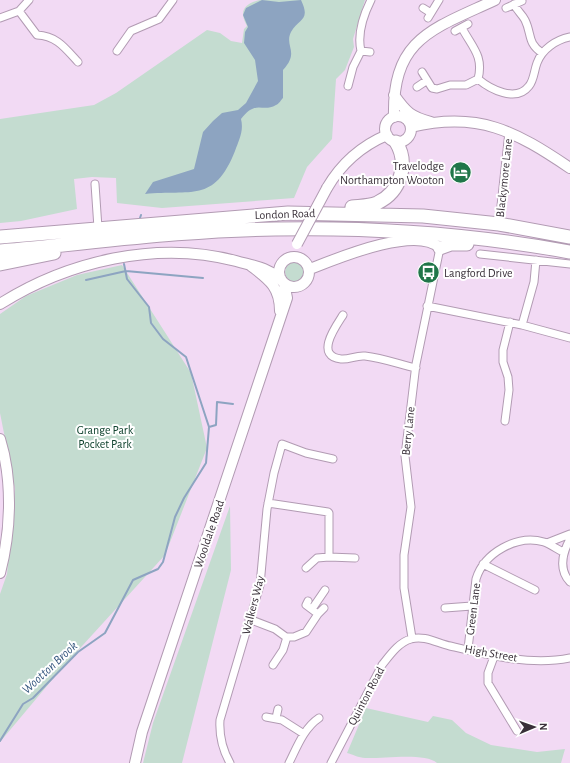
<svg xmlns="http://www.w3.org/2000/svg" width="570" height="763" font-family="'Alegreya Sans',sans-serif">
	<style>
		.green { fill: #c4dcd0 }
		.water { fill: #8da4c1 }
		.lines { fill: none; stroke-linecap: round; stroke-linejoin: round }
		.stream { stroke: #8da4c1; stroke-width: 2 }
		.street-casing { stroke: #b29bb3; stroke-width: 9 }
		.secondary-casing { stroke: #b29bb3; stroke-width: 12 }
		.highway-casing { stroke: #b29bb3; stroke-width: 15 }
		.street { stroke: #fff; stroke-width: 7 }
		.secondary { stroke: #fff; stroke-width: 10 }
		.highway { stroke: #fff; stroke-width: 13 }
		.secondary-bridge-casing { stroke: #b29bb3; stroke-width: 12; stroke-linecap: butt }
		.secondary-bridge { stroke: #fff; stroke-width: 10 }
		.labels { text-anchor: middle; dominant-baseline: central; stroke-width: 4; stroke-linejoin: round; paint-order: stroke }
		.poi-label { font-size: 12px; fill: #393039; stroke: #fff; text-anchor: end }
		.street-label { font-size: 12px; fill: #393039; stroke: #fff }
		.park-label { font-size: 12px; fill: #0f422e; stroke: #fff }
		.water-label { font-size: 13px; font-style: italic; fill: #31537c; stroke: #fff }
	</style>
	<rect width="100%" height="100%" fill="#f2daf4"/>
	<!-- green -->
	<path class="green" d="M260 0H365L353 39 354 47 345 70 336 79 332 139 307 167 294 198 162 208 117 203 116 178 92 177 74 179 77 209 21 221 0 223V119L94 105 116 93 207 30 220 33 231 41 242 43 244 29 247 26C239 12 243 4 260 0Z
		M285 272a10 10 0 1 1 20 0a10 10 0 1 1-20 0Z
		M122 265 191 373 207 448 165 555 62 668 0 742V594L7 574 15 489 0 413V314L26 296 77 275Z
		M230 506 231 570 182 763H143L153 723Z
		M366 708 428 722 433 716 452 720 466 733 491 745 537 752 565 749 561 763H437C425 752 381 759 365 758 359 758 352 754 347 753Z"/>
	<!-- water -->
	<path class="water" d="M262 0 279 2 301 0C311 21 299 18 291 32 284 46 300 52 283 70V98C281 100 279 104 276 105 262 113 256 99 241 119 244 131 239 140 235 151 214 204 191 189 145 194L153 182 194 169 203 132 213 121 222 113 238 110 246 103 258 81 255 60 244 43 245 32 248 27 243 15 246 8Z"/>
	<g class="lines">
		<!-- stream -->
		<path class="stream" d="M140 218 141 215
			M86 280 126 271 203 278
			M209 427 216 425 217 402 233 404
			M0 741 23 704 33 698 78 652 105 633 133 580 158 569 163 562 175 517 184 498 206 463 209 427 186 357 163 339 151 323 149 307 127 279 124 264"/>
		<defs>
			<path id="street" d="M514 4C517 11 522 14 525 20 532 34 527 43 542 53
				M423 8 431 13
				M506 8 522 1
				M19 11 37 35C57 36 65 48 78 62
				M0 18 19 11 29 0
				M428 18 439 0
				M455 31 468 24
				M117 51 131 31 159 19 173 0
				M370 52 361 51C357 34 363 16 371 0
				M422 72 432 88 437 89 450 85H466L478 79C484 56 472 47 462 28
				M478 79C490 89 516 103 529 86 534 80 534 71 537 63 542 49 556 40 570 37
				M348 86 353 67 361 51
				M417 87 426 81
				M95 184 98 228
				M499 224 509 132
				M480 254 570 264
				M427 306 522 325 570 338
				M343 315C336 326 314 356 341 359 349 360 356 355 365 356 382 358 399 364 416 368
				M522 325 534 282 536 260
				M505 421 509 390 508 377 503 362V350L510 322
				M268 503 328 512 329 513V557L355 558
				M570 539C563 552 558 569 570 582
				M547 543 570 534
				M483 564 535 590
				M306 568 317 558 329 557
				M445 608 472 606
				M312 609 325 590
				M318 614 324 608
				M249 619 275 629 286 637H294L306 632 318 614 306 605 308 601
				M412 638 404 588V555L411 507 405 456 416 364 440 248
				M468 649 476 579C484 553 517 534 544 542 550 544 557 549 563 552
				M495 654 488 673V683L517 731
				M273 665 283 650 287 637
				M266 717 282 720 304 734
				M276 718 278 709
				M230 763C222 749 219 736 220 720L260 585 267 509 274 473 282 444 306 453 333 459
				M289 763C297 747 304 728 319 718
				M331 763 382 665C390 655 399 642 411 639 424 635 437 643 450 646 488 655 531 666 570 658"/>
			<path id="secondary" d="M394 95C406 112 411 117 431 122
				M385 129a13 13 0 1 1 26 0a13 13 0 1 1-26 0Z
				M394 117C392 38 433 29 495 0
				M411 127C479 111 515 131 570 168
				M327 188C341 164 361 146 387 135
				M279 272a15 15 0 1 1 30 0a15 15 0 1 1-30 0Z
				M250 265C268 279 280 286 280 311
				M310 269C338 258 416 225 440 248
				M0 304C68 261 157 240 236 261 254 266 266 267 281 279
				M0 439C13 481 11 531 0 573
				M135 763 142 732 285 304 287 298 284 283"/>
			<path id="highway" d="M352 207C360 206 369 206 377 203 401 192 409 163 396 142
				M0 237 288 213 423 216 499 224 570 237
				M440 248 451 244H467
				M0 251C91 243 183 230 275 229 374 227 472 234 570 252
				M0 264 54 253"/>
		</defs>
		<!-- street casing -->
		<use href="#street" class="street-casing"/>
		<!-- secondary casing -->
		<use href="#secondary" class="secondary-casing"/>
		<!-- highway casing -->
		<use href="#highway" class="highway-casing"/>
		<!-- street -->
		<use href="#street" class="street"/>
		<!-- secondary -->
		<use href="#secondary" class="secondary"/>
		<!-- highway -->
		<use href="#highway" class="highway"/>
		<defs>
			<path id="secondary-bridge" d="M297 244 327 188"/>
		</defs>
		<!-- secondary-bridge casing -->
		<use href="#secondary-bridge" class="secondary-bridge-casing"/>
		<!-- secondary-bridge -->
		<use href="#secondary-bridge" class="secondary-bridge"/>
	</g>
	<!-- icons -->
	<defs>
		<symbol id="hotel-disc" viewBox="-11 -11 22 22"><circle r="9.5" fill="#207649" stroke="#fff"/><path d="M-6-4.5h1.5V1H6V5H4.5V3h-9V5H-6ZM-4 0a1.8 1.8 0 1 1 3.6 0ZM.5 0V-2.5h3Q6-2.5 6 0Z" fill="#fff"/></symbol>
		<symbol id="bus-disc" viewBox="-11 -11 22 22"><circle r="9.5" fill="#207649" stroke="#fff"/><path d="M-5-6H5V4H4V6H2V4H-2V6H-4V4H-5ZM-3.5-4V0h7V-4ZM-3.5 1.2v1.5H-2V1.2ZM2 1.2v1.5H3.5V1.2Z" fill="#fff"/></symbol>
	</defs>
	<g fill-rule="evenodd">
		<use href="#hotel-disc" x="448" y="160" width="25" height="25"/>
		<use href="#bus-disc" x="416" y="260" width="25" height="25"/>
	</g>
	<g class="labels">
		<!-- poi labels -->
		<g class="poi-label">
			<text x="444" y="166">Travelodge<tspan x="444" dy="14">Northampton Wooton</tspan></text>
			<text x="444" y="273" text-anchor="start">Langford Drive</text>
		</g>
		<!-- street labels -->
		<g class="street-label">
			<text transform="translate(504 178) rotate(-84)">Blackymore Lane</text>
			<text transform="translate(285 214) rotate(-2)">London Road</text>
			<text transform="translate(408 431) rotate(-84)">Berry Lane</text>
			<text transform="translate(209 534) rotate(-71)">Wooldale Road</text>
			<text transform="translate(253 605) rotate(-76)">Walkers Way</text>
			<text transform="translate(473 609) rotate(-83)">Green Lane</text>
			<text transform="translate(491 653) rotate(10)">High Street</text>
			<text transform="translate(366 696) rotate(-62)">Quinton Road</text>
		</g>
		<!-- park labels -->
		<g class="park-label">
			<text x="105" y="430">Grange Park<tspan x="105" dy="14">Pocket Park</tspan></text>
		</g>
		<!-- water labels -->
		<g class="water-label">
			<text transform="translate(50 668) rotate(-43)">Wootton Brook</text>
		</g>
	</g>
	<!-- north arrow -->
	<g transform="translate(534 727) rotate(88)" stroke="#ffffff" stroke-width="3" paint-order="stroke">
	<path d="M0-3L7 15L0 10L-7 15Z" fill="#393039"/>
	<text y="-6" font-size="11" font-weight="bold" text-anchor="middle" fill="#393039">N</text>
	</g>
</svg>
